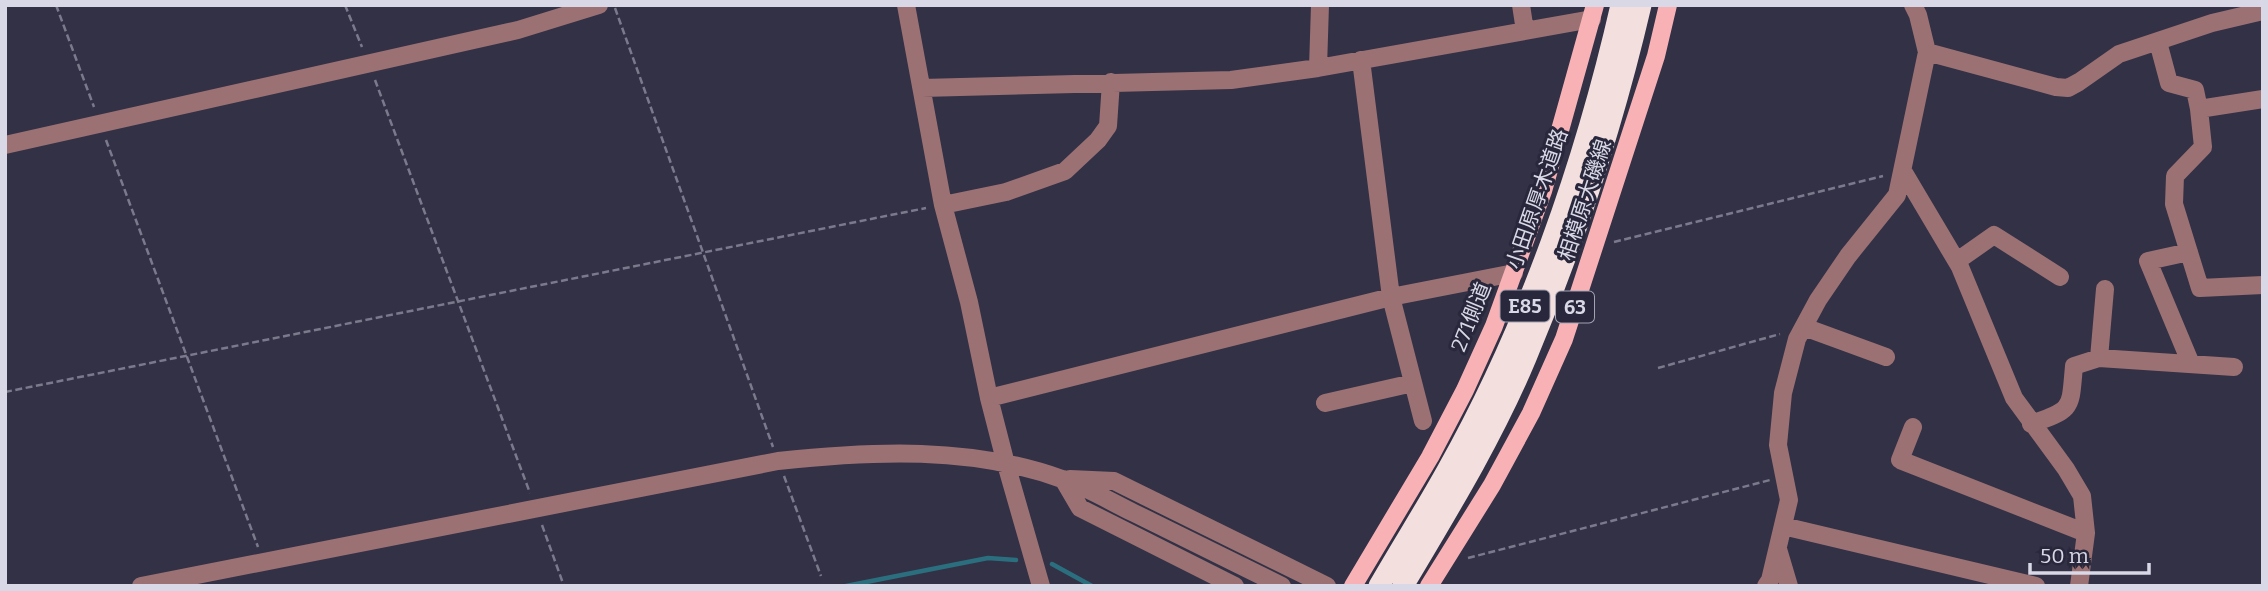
<svg xmlns="http://www.w3.org/2000/svg" width="2268" height="591" font-family="Bitter,'Noto Sans JP',serif">
	<style>
		.lines { fill: none; stroke-linecap: round; stroke-linejoin: round }
		.stream { stroke: #2b6f7f; stroke-width: 4.5 }
		.path { stroke: #7b7a8c; stroke-width: 2.5; stroke-dasharray: 7 3.5; stroke-linecap: butt }
		.minor { stroke: #9b7173; stroke-width: 18 }
		.major { stroke: #f8b2b6; stroke-width: 18 }
		.highway { stroke: #f4dfdf; stroke-width: 21 }
		.labels { text-anchor: middle; dominant-baseline: central; stroke-width: 6; stroke-linejoin: round; paint-order: stroke }
		.shield { fill: #28273b; stroke: #a3a3b3; stroke-width: 2 }
		.shield-label { font-size: 19px; font-weight: bold; fill: #d8d8e6 }
		.street-label { font-size: 21px; fill: #d8d8e6; stroke: #28273b }
	</style>
	<rect width="100%" height="100%" fill="#323146"/>
	<g class="lines">
		<!-- stream -->
		<path class="stream" d="M1052 564 1092 586
			M846 586 988 558 1016 560"/>
		<!-- path -->
		<path class="path" d="M56 5 94 107
			M345 5 362 47
			M615 8 773 447
			M375 80 530 493
			M106 140 258 547
			M1614 242 1883 176
			M1658 368 1780 334
			M5 392 926 208
			M784 476 821 576
			M542 525 564 586
			M1468 558 1770 480"/>
		<!-- minor -->
		<path class="minor" d="M906 5 943 205 969 302 989 398 1006 464 1041 586
			M1521 5 1525 31
			M2158 42 2169 83 2195 90 2199 109 2203 147 2175 176 2174 204 2200 288 2263 285
			M1927 52 2056 87 2068 88 2079 82 2119 54 2212 23 2263 11
			M1361 60 1391 297 1423 421
			M1318 68 1320 5
			M922 88 1231 80 1318 68 1592 19
			M2199 109 2263 99
			M5 145 518 30 599 5
			M1903 171 1960 267 2014 398 2066 469 2082 496 2086 533 2079 586
			M943 205 1006 192 1065 171 1098 140 1108 126 1111 82
			M2189 252 2148 261 2191 364
			M1957 261 1994 235 2060 277
			M1804 327 1886 357
			M2099 358 2105 289
			M989 398 1391 297 1514 273
			M1325 403 1413 383
			M2031 424C2074 409 2070 409 2074 366L2099 358 2234 367
			M1913 427 1900 460 2086 533
			M1063 479 1080 508 1235 586
			M1070 479 1114 481 1327 586
			M1783 526 2036 586
			M1778 549 1789 586
			M141 586 778 461C872 451 971 446 1062 479 1087 487 1111 502 1134 513 1184 538 1233 562 1282 586
			M1766 586 1770 580 1789 500 1778 445 1783 393 1797 339 1818 300 1848 256 1897 195 1927 52 1918 15 1913 5"/>
		<!-- major -->
		<path class="major" d="M1353 586 1430 457 1465 390 1494 326 1543 191 1595 5
			M1429 586 1492 485 1531 413 1564 339 1656 56 1668 5"/>
		<!-- highway -->
		<path class="highway" d="M1379 586C1402 546 1427 507 1449 467 1528 326 1585 163 1621 5
			M1403 586C1447 512 1493 437 1526 358 1574 244 1613 125 1641 5"/>
	</g>
	<g class="labels">
		<!-- shield labels -->
		<g class="shield">
			<rect x="1500.5" y="290.5" width="49" height="31" rx="5"/>
			<rect x="1556" y="291.5" width="38" height="31" rx="5"/>
		</g>
		<g class="shield-label">
			<text x="1525" y="306">E85</text>
			<text x="1575" y="307">63</text>
		</g>
		<!-- street labels -->
		<g class="street-label">
			<text transform="translate(1537 199) rotate(-71)">小田原厚木道路</text>
			<text transform="translate(1585 200) rotate(-72)">相模原大磯線</text>
			<text transform="translate(1471 317) rotate(-68)">271側道</text>
		</g>
	</g>
	<!-- border -->
	<rect width="2268" height="591" fill="none" stroke="#d8d8e6" stroke-width="14"/>
	<!-- scale -->
	<path d="M2030 563v10h119v-10" fill="none" stroke="#d8d8e6" stroke-width="3.5"/>
	<text x="2040" y="563" font-size="21" fill="#d8d8e6" stroke="#28273b" stroke-width="5" paint-order="stroke">50 m</text>
</svg>
